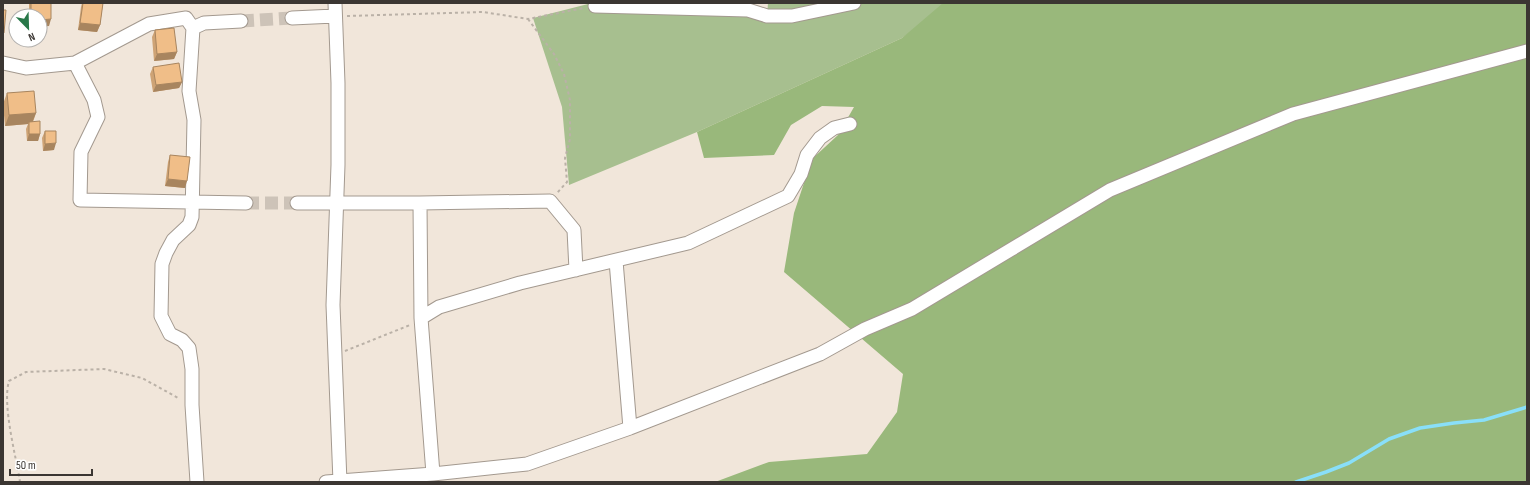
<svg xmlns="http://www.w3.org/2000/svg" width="1530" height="485" font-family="'Sofia Sans Condensed',sans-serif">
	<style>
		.green { fill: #a7bf8f }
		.forest { fill: #99b87b }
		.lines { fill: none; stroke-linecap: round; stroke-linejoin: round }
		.stream { stroke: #89dff9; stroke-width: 3.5 }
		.minor-tunnel { stroke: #cdc3b8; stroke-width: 13; stroke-dasharray: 13 6; stroke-linecap: butt }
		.minor-casing { stroke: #a3998f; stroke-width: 15 }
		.path { stroke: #bab1a7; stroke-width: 2; stroke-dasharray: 3 3; stroke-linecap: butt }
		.minor { stroke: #fff; stroke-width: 13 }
		.wall { fill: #cea375 }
		.shaded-wall { fill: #a8855f }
		.building { fill: #f0be88; stroke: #a8855f }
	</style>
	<rect width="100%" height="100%" fill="#f1e6da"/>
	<!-- green -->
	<path class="green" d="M592 3 767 16 768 3H953L902 38 697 132 569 185 562 107 533 18Z"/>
	<!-- forest -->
	<path class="forest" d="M943 3H1527V482H715L769 462 867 454 897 412 903 374 784 272 794 213 812 159 838 135 854 107 822 106 791 125 774 155 704 158 697 132 902 38Z"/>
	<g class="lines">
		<!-- stream -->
		<path class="stream" d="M1296 482 1326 472 1349 463 1389 439 1420 428 1454 423 1484 420 1527 407"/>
		<!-- minor-tunnel -->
		<path class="minor-tunnel" d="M241 21 292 18
			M246 203H297"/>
		<defs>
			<path id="minor" d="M335 3 338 83V165L333 305 340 482
				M595 6 748 10 767 16H792L854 3
				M292 18 335 16
				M193 28 189 91 194 120 192 217 189 225 173 240 166 253 162 264 161 316 170 334 182 340 189 348 192 369V405L197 482
				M3 63 26 68 75 63 149 24 186 18 193 28 204 23 241 21
				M75 63 94 100 98 117 81 152 80 200 246 203
				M297 203H420L421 318 433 474
				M420 203 550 201 574 230 576 270
				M616 261 630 428
				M421 318 439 307 520 283 688 243 788 196 801 174 807 155 820 138 834 128 850 124
				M326 482 433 474 527 464 630 428 820 354 865 329 912 309 1110 190 1293 114 1527 51"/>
		</defs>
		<!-- minor casing -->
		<use href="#minor" class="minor-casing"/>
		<!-- path -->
		<path class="path" d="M347 16 483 12 528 19 584 8
			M528 19 554 54 564 74 570 100V139L565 158 567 182 557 193
			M345 351 410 325
			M20 482C16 456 2 405 9 381L26 372 104 369 142 378 180 399"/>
		<!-- minor -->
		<use href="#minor" class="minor"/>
	</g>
	<!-- wall -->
	<path class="wall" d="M29 3H51L49 26 40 16H29Z
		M82 3H103L100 25 97 32 78 30 81 7Z
		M155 30 177 52 174 59 154 61 152 37Z
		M153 67 182 82 179 88 153 92 150 74Z
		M7 93 36 113 33 122 40 134 38 141H27L26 129 28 124 5 126 3 104Z
		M45 131 54 150 43 151 42 138Z
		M170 155 185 188 165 186 168 162Z"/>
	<!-- shaded-wall -->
	<path class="shaded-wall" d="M51 19 49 26 40 27V20Z
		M80 23 100 25 97 32 78 30Z
		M177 52 174 59 154 61 157 54Z
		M182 82 179 88 153 92 156 85Z
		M36 113 32 123 29 122 28 124 5 126 9 115Z
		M29 134H40L38 141H27Z
		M56 143 54 150 43 151 45 144Z
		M168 179 187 181 185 188 165 186Z"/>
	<!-- building -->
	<path class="building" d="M31 3H51V19L40 20V16H31Z
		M83 3H103L100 25 80 23Z
		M3 10H6L4 33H3Z
		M174 28 177 52 157 54 155 30Z
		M179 63 182 82 156 85 153 67Z
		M34 91 36 113 9 115 7 93Z
		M40 121V134H29V122Z
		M45 131H56V143L45 144Z
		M170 155 190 157 187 181 168 179Z"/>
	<!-- border -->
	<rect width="1530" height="485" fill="none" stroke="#3b3632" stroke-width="8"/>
	<!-- north arrow -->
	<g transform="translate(28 28) rotate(157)"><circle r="19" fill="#ffffff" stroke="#b1afad"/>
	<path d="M0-3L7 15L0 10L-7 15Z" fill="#287849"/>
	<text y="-6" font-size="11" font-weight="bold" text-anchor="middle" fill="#3b3632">N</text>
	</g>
	<!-- scale -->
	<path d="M10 469v6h82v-6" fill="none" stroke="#3b3632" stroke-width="2"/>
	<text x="16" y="469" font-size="12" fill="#3b3632" stroke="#ffffff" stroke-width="3" paint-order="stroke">50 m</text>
</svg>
